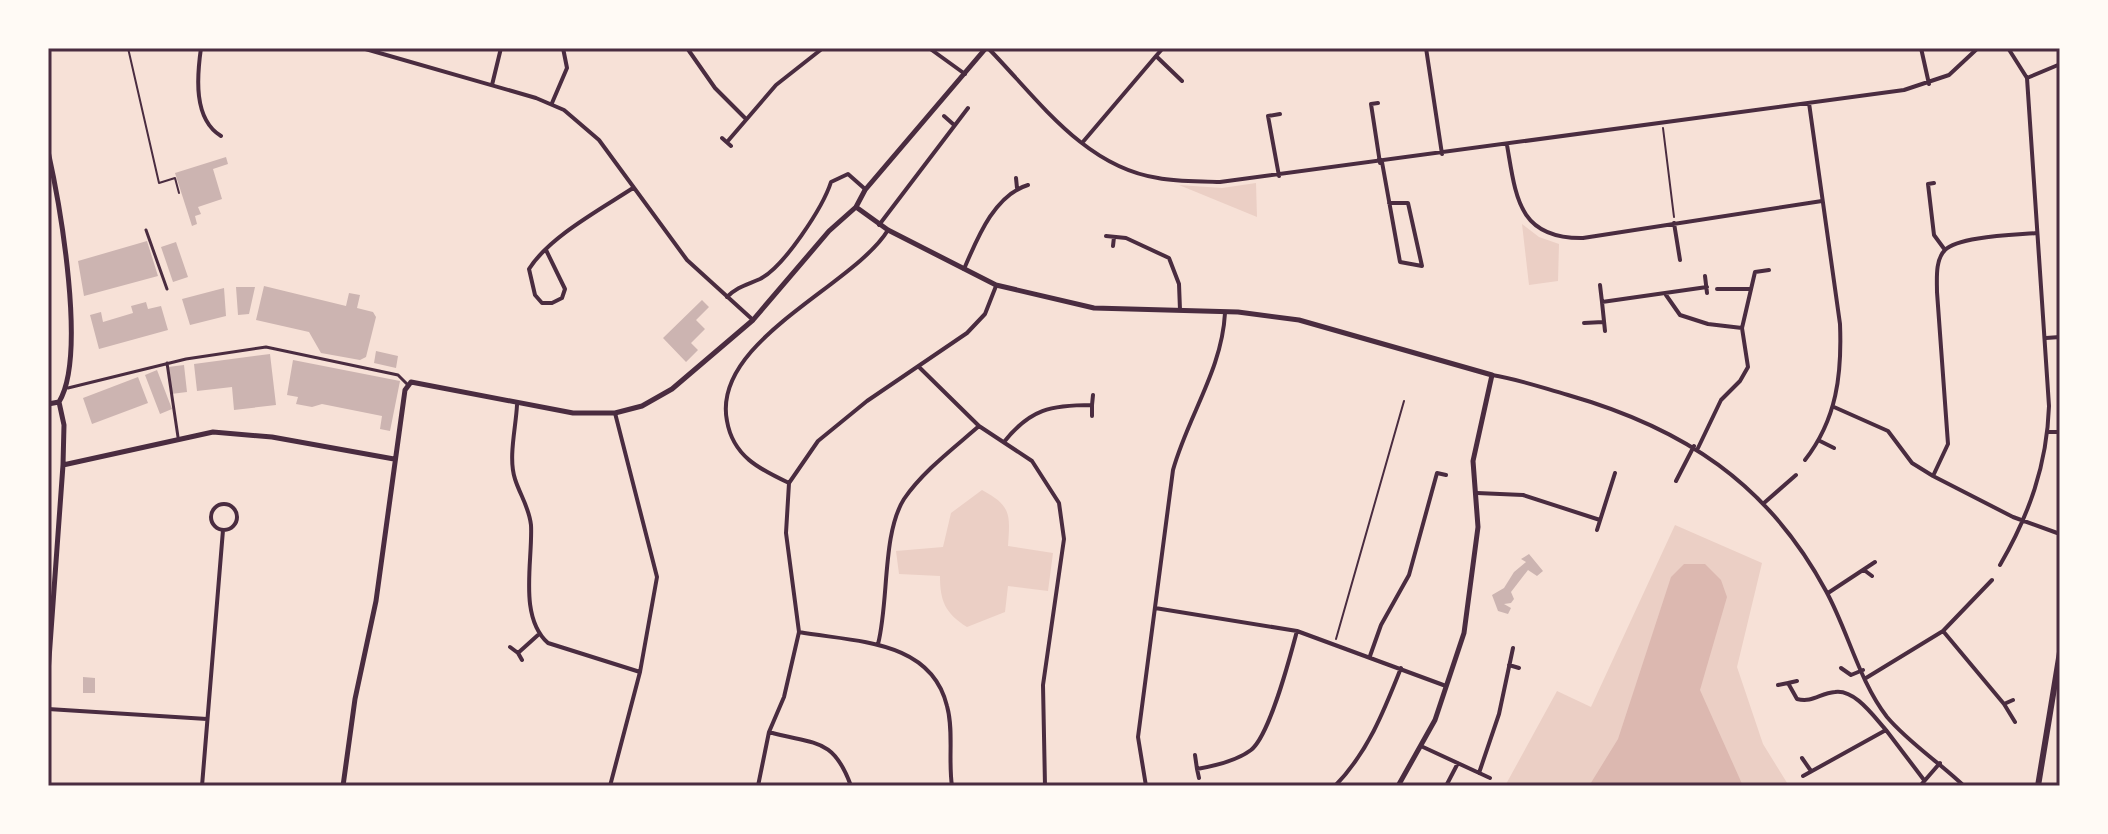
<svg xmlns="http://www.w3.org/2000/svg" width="2108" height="834" font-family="'Archivo Narrow',sans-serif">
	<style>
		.green { fill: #ebcfc5 }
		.water { fill: #dcb8b0 }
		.building { fill: #ccb4b1 }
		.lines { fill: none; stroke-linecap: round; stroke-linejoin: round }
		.path { stroke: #4a2c40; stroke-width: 2 }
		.pedestrian { stroke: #4a2c40; stroke-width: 3 }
		.minor { stroke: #4a2c40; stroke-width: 4 }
		.tertiary { stroke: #4a2c40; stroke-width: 5 }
		.primary { stroke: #4a2c40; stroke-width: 6 }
		.neatline { fill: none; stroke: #4a2c40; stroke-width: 3 }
	</style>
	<rect width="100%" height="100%" fill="#f7e1d7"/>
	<!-- green -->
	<path class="green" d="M1256 183 1257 217 1179 185 1222 188Z
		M1522 224 1539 237 1559 244 1558 281 1529 285Z
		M982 490C1012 506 1010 515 1008 546L1053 553 1048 591 1008 586 1005 612 967 627C945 613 940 601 940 576L899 574 896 551 943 547 951 513Z
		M1675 525 1762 563 1737 667 1763 744 1789 786H1505L1557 691 1591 707Z"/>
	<!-- water -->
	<path class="water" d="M1684 564H1705L1721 580 1727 597 1700 690 1743 786H1589L1618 739 1671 577Z"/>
	<!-- building -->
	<path class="building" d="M226 157 228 164 213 169 222 199 198 207 201 214 195 216 197 224 192 226 175 173Z
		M147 241 158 276 84 296 78 261Z
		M176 242 188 277 173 282 161 247Z
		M264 286 346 306 349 293 360 295 357 308 373 312 376 317 366 357 360 360 321 353 309 332 256 320Z
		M236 287H255L249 314 238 315Z
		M224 288 226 316 190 325 182 299Z
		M702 300 709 307 696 320 705 329 691 343 698 350 686 362 663 338Z
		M146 302 148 309 161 306 168 330 99 349 90 315 101 312 103 322 133 313 131 306Z
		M376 351 398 356 396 368 374 363Z
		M270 354 276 405 234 410 232 387 197 391 194 364Z
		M293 360 400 381 390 431 380 429 382 416 322 404 312 407 296 404 298 397 287 395Z
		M184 365 187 392 171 394 168 367Z
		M157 370 172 409 160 414 145 375Z
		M138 377 148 403 92 424 83 398Z
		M1529 554 1543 571 1537 576 1528 570 1511 592 1514 599 1511 603 1504 604 1511 608 1508 614 1498 611 1492 595 1504 588 1514 572 1526 562 1521 559Z
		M83 677 95 678V693H83Z"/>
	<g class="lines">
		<!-- path -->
		<path class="path" d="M128 48 159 183 175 178 179 193
			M1663 128 1674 217
			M1336 639 1404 401"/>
		<!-- pedestrian -->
		<path class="pedestrian" d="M146 230 167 289
			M167 363 178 437
			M68 388 186 359 266 347 398 375 408 385"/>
		<!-- minor -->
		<path class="minor" d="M201 48C197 76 193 119 221 136
			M362 48 536 98 564 110 599 140 687 260 753 320
			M687 48 715 88 745 118
			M929 48 965 74
			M988 48C1037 98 1084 167 1158 178 1178 182 1200 181 1220 182L1904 90 1949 75 1978 48
			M1426 48 1442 154
			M1921 48 1929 84
			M1156 56 1163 48
			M2027 78 2058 65
			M492 85 501 48
			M552 103 567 68 563 48
			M1378 103 1371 104 1380 163
			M944 116 953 124
			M722 138 731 146
			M727 142 776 85 823 48
			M1082 143 1156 56 1182 81
			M1507 145C1516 197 1518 239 1583 238L1822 201
			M1382 162 1400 262 1422 266 1408 203H1389
			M1279 176 1268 116 1280 114
			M1016 178 1017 188
			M1934 183 1928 184 1934 235 1945 250
			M1674 223 1680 260
			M879 225 968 108
			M1106 236 1126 238 1169 258 1179 284 1180 310
			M1113 246 1114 237
			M546 250 565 289 562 298 552 303H542L535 295 529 269C549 237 601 209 633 188
			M964 269C977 239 994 195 1028 185
			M1705 276 1707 293
			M1600 285 1602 302
			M1717 289H1749
			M1666 295 1680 315 1708 324 1742 328
			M727 297C738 286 747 285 760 279 784 267 823 207 831 182L848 174 865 189
			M1584 323 1603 322
			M1605 331 1602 302 1707 287
			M2046 338 2060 337
			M920 368 979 426 1032 461 1059 503 1064 539 1043 685 1045 786
			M1492 375C1518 379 1543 388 1568 395 1683 428 1768 483 1826 591 1848 631 1859 681 1887 717 1909 743 1939 762 1964 786
			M517 405C516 427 508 458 515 479 520 495 529 507 531 525 533 561 518 616 548 643L640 672
			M1092 405 1093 395
			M1834 407 1888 431 1912 463 1933 476 2013 517 2060 534
			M2048 432H2060
			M1820 441 1834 448
			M1004 442C1030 409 1051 405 1092 405V416
			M1698 448 1721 400 1740 381 1748 367 1742 328 1755 272 1769 270
			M1805 460C1837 419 1842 374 1840 324L1809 103
			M1933 476 1948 444 1937 292C1937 279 1935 260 1945 250 1958 236 2017 235 2037 233
			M1676 481 1694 446
			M789 483C759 469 733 456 727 421 711 341 854 286 888 230
			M1477 493 1523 495 1600 520
			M1764 503 1796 475
			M211 517a13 13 0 1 1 26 0a13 13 0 1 1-26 0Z
			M1597 530 1615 473
			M2000 565C2029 515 2047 465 2049 406L2027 78 2008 48
			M1864 570 1872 576
			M1828 593 1875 562
			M1155 608 1297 631 1446 686
			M1943 631 2004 704 2013 700
			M799 632C854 642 931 639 947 706 954 731 948 760 952 786
			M878 644C889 602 882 534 904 499 923 471 954 448 979 426
			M510 647 518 653 538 635
			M518 653 522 660
			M1370 656 1381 625 1409 575 1437 473 1446 475
			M1509 665 1519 668
			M1841 668 1851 675 1863 670
			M1866 678 1943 631 1992 580
			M1797 681 1788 683 1797 699C1813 703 1820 693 1835 692 1855 689 1874 717 1886 730
			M1778 685 1788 683
			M2004 704 2015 722
			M48 709 207 719
			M769 732C814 745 833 736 851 786
			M1423 747 1490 778
			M1195 755 1197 769C1214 766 1238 760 1251 750 1270 735 1290 657 1297 631
			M1802 758 1811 771
			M1197 769 1199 778
			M1479 773 1499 714 1513 648
			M1803 776 1886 730 1924 780
			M202 786 223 530
			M610 786 640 672 657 577 615 413
			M758 786 769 732 784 697 799 632 786 533 789 483 818 441 867 401 967 333 985 314 996 286
			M1146 786 1138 737 1173 470C1188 416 1222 370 1225 313
			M1335 786C1368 752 1384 711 1401 668
			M1446 786 1458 763
			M1920 786 1940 763"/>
		<!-- tertiary -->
		<path class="tertiary" d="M48 151C60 205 87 356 59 402
			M856 207 888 230 996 285 1094 308 1238 312 1299 320 1492 375 1473 461 1478 527 1464 633 1435 720 1398 786
			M48 404 59 402
			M63 465 213 432 272 437 394 459
			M48 673 63 465 64 425 59 402
			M343 786 355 699 376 601 405 390 411 382 573 413H615L642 406 672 389 753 320 829 231 856 207 865 190 986 48"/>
		<!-- primary -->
		<path class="primary" d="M2038 786 2060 652"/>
	</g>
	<!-- border -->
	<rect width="2108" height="834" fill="none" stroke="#fffaf5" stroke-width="100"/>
	<rect x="50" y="50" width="2008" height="734" class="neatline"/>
</svg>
